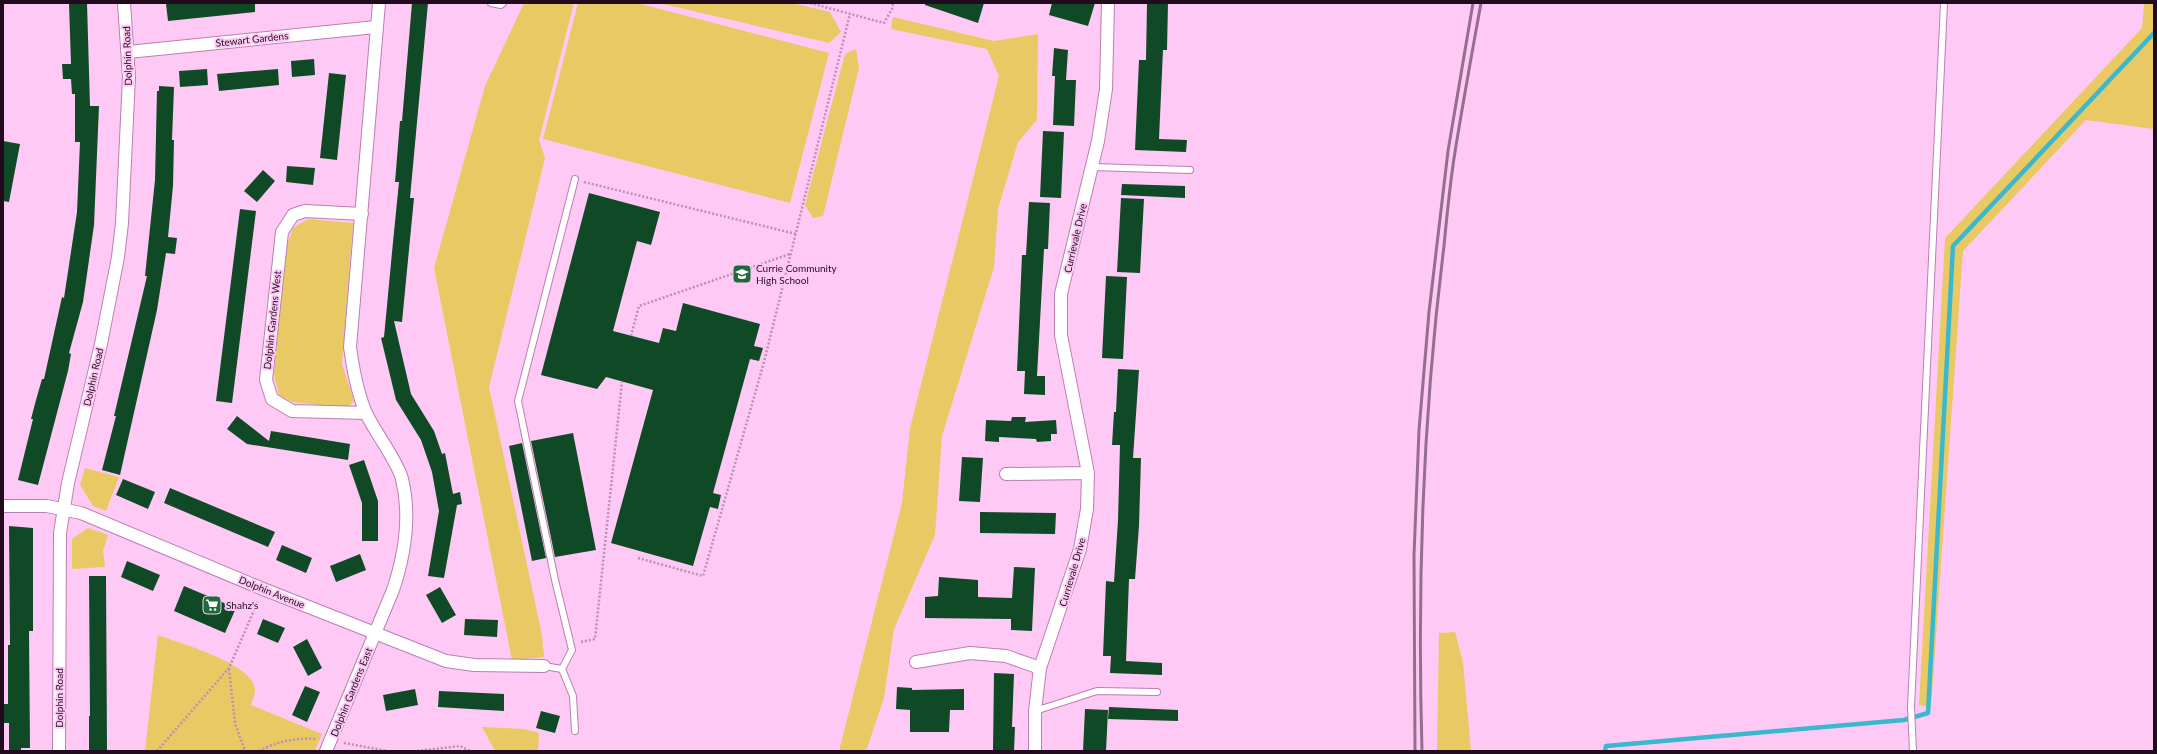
<svg xmlns="http://www.w3.org/2000/svg" width="2157" height="754" font-family="Lato,sans-serif">
	<style>
		.green { fill: #e9c964 }
		.lines { fill: none; stroke-linecap: round; stroke-linejoin: round }
		.stream { stroke: #3ab8ce; stroke-width: 4.5 }
		.building { fill: #104926 }
		.service-casing { stroke: #bb7eb2; stroke-width: 8 }
		.minor-casing { stroke: #bb7eb2; stroke-width: 14 }
		.path { stroke: #ba90b4; stroke-width: 2.5; stroke-dasharray: 2 2; stroke-linecap: butt }
		.service { stroke: #fff; stroke-width: 6 }
		.minor { stroke: #fff; stroke-width: 12 }
		.rail { stroke: #946e8e; stroke-width: 3 }
		.labels { text-anchor: middle; dominant-baseline: central; stroke-width: 4; stroke-linejoin: round; paint-order: stroke }
		.street-label { font-size: 10px; fill: #210b1f; stroke: #fecaf5 }
		.poi-label { font-size: 10px; fill: #210b1f; stroke: #fecaf5; text-anchor: start }
	</style>
	<rect width="100%" height="100%" fill="#fecaf5"/>
	<!-- green -->
	<path class="green" d="M524 3H574L539 140 545 158 489 387 542 635 544 657 512 660 434 268 485 86Z
		M578 3H637L829 53 790 203 543 139Z
		M659 3H792L830 12 841 32 829 43Z
		M2144 3H2154V129L2086 120 1963 251 1931 707 1919 705 1945 238 2142 28Z
		M893 17 994 41 1038 34 1037 120 1018 142 998 209 994 267 942 436 935 535 894 629 884 698 866 751H839L902 503 910 428 999 76 987 49 891 29Z
		M856 49 859 68 823 216 813 218 805 205 845 54Z
		M308 219 353 223 342 364 354 401 347 408 292 402 279 395 274 375 285 251 293 228Z
		M85 468 119 477 106 511 93 506 80 485Z
		M88 528 108 535 103 551 105 567 72 569V539Z
		M1455 632 1463 662 1471 751H1437L1439 633Z
		M158 635C179 643 255 664 255 690 255 695 252 701 251 705L322 734 315 751H145Z
		M482 727 524 729 539 733 538 751H495Z"/>
	<g class="lines">
		<!-- stream -->
		<path class="stream" d="M1605 751 1606 746 1904 720 1928 713 1953 246 2154 33"/>
	</g>
	<!-- building -->
	<path class="building" d="M87 3 90 106H99L94 225 83 302 69 353 71 354 68 371 38 485 18 480 33 419H31L36 400 42 379H44L62 297 64 298 77 212 80 142H75V94H72L71 79H63L62 64H71L69 4Z
		M181 3H255V12L168 21 166 4Z
		M412 3H428L410 198H414L402 322 394 321 411 394 434 431 442 454 445 453 453 494 460 492 462 504 457 505 444 578 428 576 439 511 432 472 421 440 396 400 381 338 384 337 393 242 399 182H395L400 121H402Z
		M925 3H984L978 23 925 5Z
		M1052 3H1095L1088 26 1049 15Z
		M1147 3H1168L1167 50H1163L1159 139 1187 140 1186 152 1135 150 1139 60H1146Z
		M1054 48 1068 50 1066 80H1076L1074 126 1053 125 1055 76H1052Z
		M314 59 315 75 292 77 291 61Z
		M207 69 208 85 180 87 179 71Z
		M278 69 279 85 219 91 217 74Z
		M329 73 346 75 337 160 320 158Z
		M159 86 174 87 172 140H174L173 186 168 237 177 238 175 254 166 253 157 310 120 475 102 470 116 416H114L147 276H145L155 180 157 91H159Z
		M1043 131 1064 132 1061 198 1040 197Z
		M3 141 20 144 9 202 3 201Z
		M287 166 315 168 313 185 286 182Z
		M263 170 275 181 257 202 244 191Z
		M1122 184 1185 186V198L1121 195Z
		M589 193 660 212 651 245 637 241 613 331 659 343 663 328 676 331 683 303 760 324 754 346 763 348 759 361 750 359 713 493 721 495 718 509 710 507 693 566 611 543 653 390 606 377 597 389 541 375Z
		M1121 198 1144 199 1140 273 1117 272Z
		M1029 202 1050 203 1048 249H1044L1037 376H1045V395L1024 394 1025 371H1017L1022 255H1026Z
		M240 209 256 211 232 403 216 401Z
		M1106 276 1127 277 1123 359 1102 358Z
		M1118 369 1139 370 1133 458H1141L1139 526 1135 579H1129L1126 661 1162 663V675L1110 673 1111 656H1103L1106 581 1114 582 1118 520 1120 445H1112L1114 412H1116Z
		M237 416 269 441 271 431 350 444 348 460 247 444 227 429Z
		M1012 417H1026L1025 422 1056 420 1057 434H1051V441L1037 442 1036 439 999 437V442L985 441 986 420 1011 421Z
		M573 433 596 550 555 557 531 441Z
		M522 443 546 558 532 561 509 446Z
		M962 457 983 458 980 502 959 501Z
		M364 460 378 501V541H362V503L349 465Z
		M123 479 155 492 148 509 116 495Z
		M170 488 275 532 268 547 164 503Z
		M980 512 1056 513 1055 534 980 533Z
		M9 526 33 528V631H29L30 748H21V751H9V723H3V704H8V645H10Z
		M282 545 312 558 306 573 276 560Z
		M360 554 366 570 336 582 330 566Z
		M127 561 160 575 153 591 121 577Z
		M1014 567 1035 568 1032 631 1011 630V619L925 618V597L938 596 939 577 978 580V597L1012 598Z
		M89 576H106L107 750H89V716H90Z
		M184 586 236 608 225 633 174 611Z
		M440 587 456 615 442 623 426 595Z
		M263 619 285 628 278 643 257 634Z
		M465 619 498 620 497 637 464 635Z
		M307 639 322 668 308 676 293 647Z
		M994 673 1014 674 1012 727H1015L1014 751H993Z
		M305 686 320 692 307 722 292 715Z
		M897 687 912 688V690L964 689V710H950L949 732H910V710L896 709Z
		M415 689 418 705 386 711 383 695Z
		M439 691 504 694V711L438 707Z
		M1109 707 1178 710V721L1108 719Z
		M1085 709 1108 710 1106 751H1083Z
		M541 711 560 716 555 733 536 728Z"/>
	<g class="lines">
		<defs>
			<path id="service" d="M491 3 501 5 503 3
				M1092 167 1190 170
				M544 666 562 669
				M562 669 572 650 555 580 518 401 575 179
				M562 669 573 696 575 731
				M1035 711 1097 691 1157 692
				M1913 751 1911 707 1944 3"/>
			<path id="minor" d="M128 52 376 27
				M362 214 305 211 293 215 282 232 266 380 272 399 292 411 366 413
				M1006 474 1088 473
				M3 506H47L81 513 263 589 446 661 474 665 544 666
				M916 662 970 653 1006 656 1040 668
				M59 751 60 533 68 483 101 344 118 257 122 223 129 77 124 3
				M326 751 393 590C405 554 411 516 402 479 398 462 375 432 367 415 357 394 353 369 350 347L379 3
				M1035 751V711L1040 668 1080 549 1087 509 1088 473 1061 335V294L1098 141 1106 89 1108 3"/>
		</defs>
		<!-- service casing -->
		<use href="#service" class="service-casing"/>
		<!-- minor casing -->
		<use href="#minor" class="minor-casing"/>
		<!-- path -->
		<path class="path" d="M810 3 884 23 892 9 893 3
			M584 182 796 234
			M631 336 639 306 790 254
			M638 558 703 576 764 362 850 14
			M581 642 595 639 622 382
			M229 669 235 723 245 751
			M344 743 387 751
			M157 751 229 668 258 601
			M259 751C275 742 299 737 317 739
			M417 751 460 746 470 751"/>
		<!-- service -->
		<use href="#service" class="service"/>
		<!-- minor -->
		<use href="#minor" class="minor"/>
		<!-- rail -->
		<path class="rail" d="M1415 751 1414 555 1419 430 1429 312 1448 151 1473 3
			M1422 751C1417 582 1423 414 1444 246 1447 214 1450 183 1455 152 1463 102 1472 53 1481 3"/>
	</g>
	<!-- icons -->
	<defs>
		<symbol id="school-square" viewBox="-11 -11 22 22"><rect x="-9" y="-9" width="18" height="18" rx="4" fill="#1d6b3a" stroke="#fecaf5"/><path d="M0-5L7-2L0 1L-7-2ZM-4 1L0 2.5L4 1V4Q0 6-4 4Z" fill="#fff"/></symbol>
		<symbol id="supermarket-square" viewBox="-11 -11 22 22"><rect x="-9" y="-9" width="18" height="18" rx="4" fill="#1d6b3a" stroke="#fecaf5"/><path d="M-6-5.5h2.5l.6 2H6L4.5 2H-2.5L-4.4-4H-6ZM-1.5 3.2a1.3 1.3 0 1 0 .1 0ZM3 3.2a1.3 1.3 0 1 0 .1 0Z" fill="#fff"/></symbol>
	</defs>
	<g fill-rule="evenodd">
		<use href="#school-square" x="731" y="263" width="22" height="22"/>
		<use href="#supermarket-square" x="201" y="594" width="22" height="22"/>
	</g>
	<g class="labels">
		<!-- street labels -->
		<g class="street-label">
			<text transform="translate(252 39) rotate(-6)">Stewart Gardens</text>
			<text transform="translate(127 56) rotate(-92)">Dolphin Road</text>
			<text transform="translate(1075 238) rotate(-77)">Currievale Drive</text>
			<text transform="translate(272 320) rotate(-84)">Dolphin Gardens West</text>
			<text transform="translate(93 377) rotate(-77)">Dolphin Road</text>
			<text transform="translate(1072 572) rotate(-74)">Currievale Drive</text>
			<text transform="translate(272 592) rotate(22)">Dolphin Avenue</text>
			<text transform="translate(351 692) rotate(-68)">Dolphin Gardens East</text>
			<text transform="translate(59 698) rotate(-90)">Dolphin Road</text>
		</g>
		<!-- poi labels -->
		<g class="poi-label">
			<text x="756" y="268">Currie Community<tspan x="756" dy="12">High School</tspan></text>
			<text x="226" y="605">Shahz's</text>
		</g>
	</g>
	<!-- border -->
	<rect width="2157" height="754" fill="none" stroke="#210b1f" stroke-width="8"/>
</svg>
